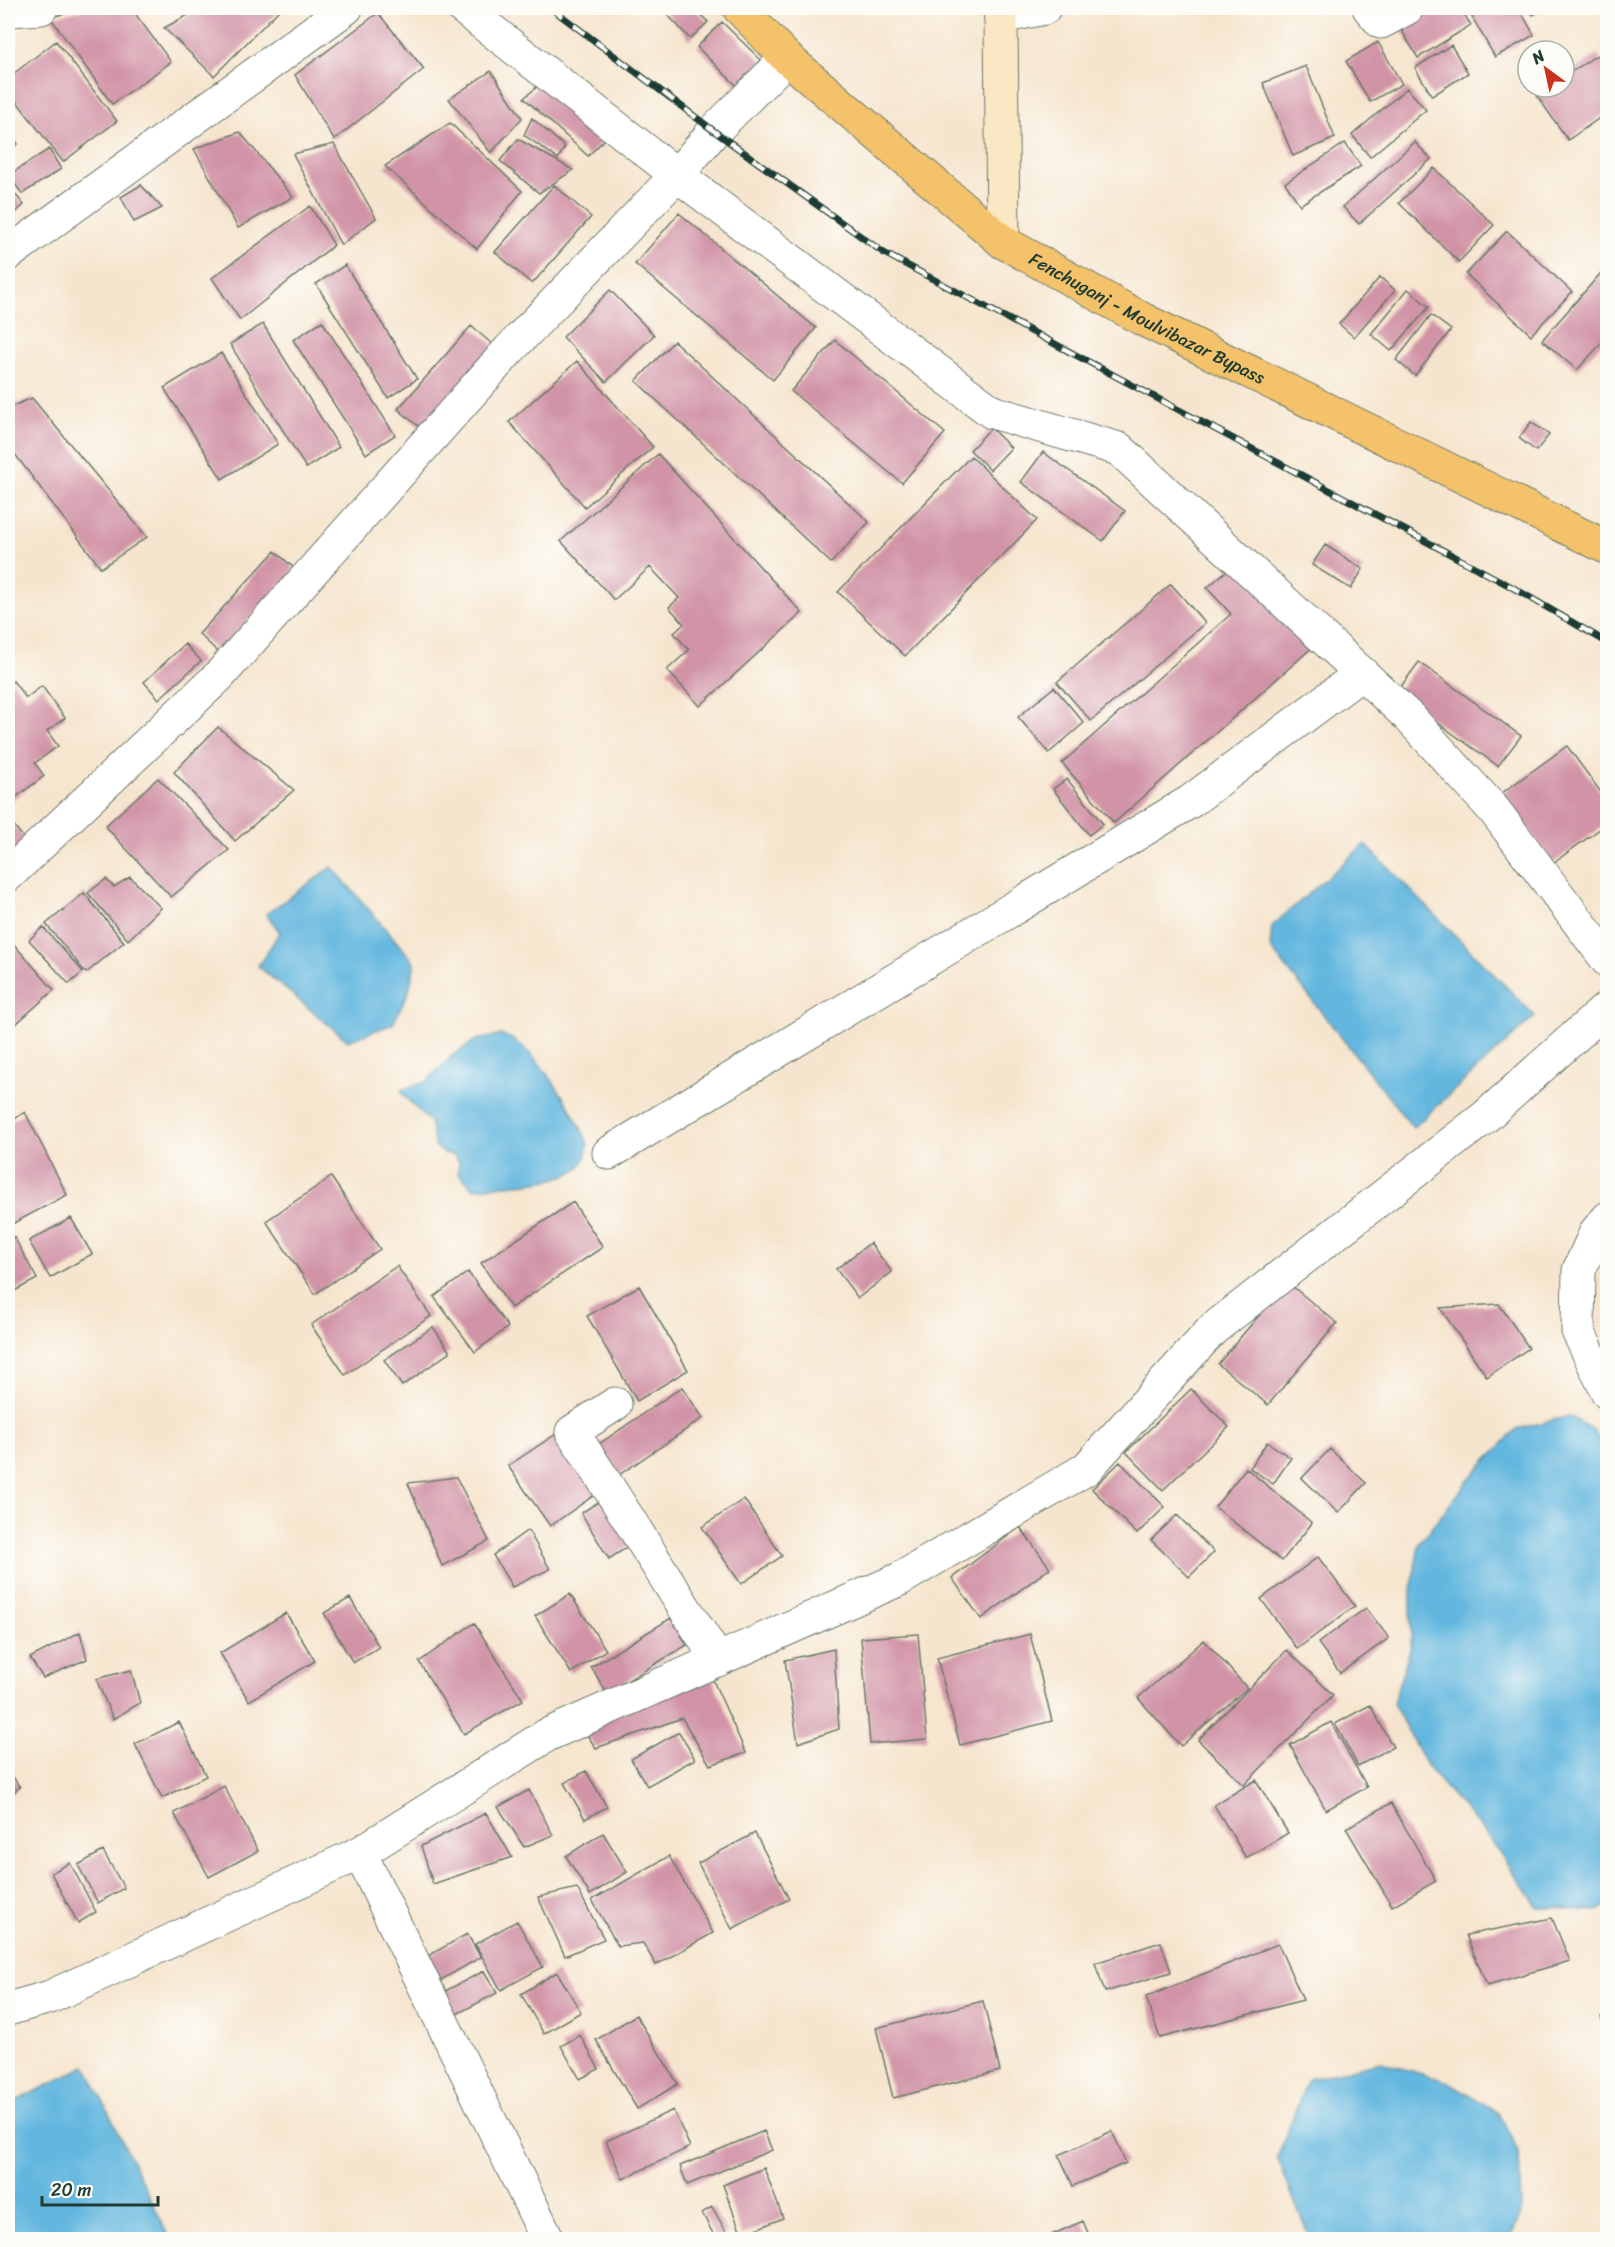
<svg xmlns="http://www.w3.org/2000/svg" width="1615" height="2247" font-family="Sriracha,sans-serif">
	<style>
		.water { fill: #64b7df; stroke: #427a8a; stroke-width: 1.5 }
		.building { fill: #d194a7 }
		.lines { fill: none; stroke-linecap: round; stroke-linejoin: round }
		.street-casing { stroke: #6a786a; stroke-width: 35 }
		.secondary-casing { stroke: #6a786a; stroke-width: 35 }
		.highway-casing { stroke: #6a786a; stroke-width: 35 }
		.street { stroke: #fff; stroke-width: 33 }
		.secondary { stroke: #fae7c3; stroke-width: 33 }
		.highway { stroke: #f3c26a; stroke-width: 33 }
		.rail-casing { stroke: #1f3d34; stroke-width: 7 }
		.rail { stroke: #fdfcf7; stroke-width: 4.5; stroke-dasharray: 14; stroke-linecap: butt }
		.labels { text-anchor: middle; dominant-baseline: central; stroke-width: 4.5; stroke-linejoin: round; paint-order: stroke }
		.street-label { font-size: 18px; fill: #1f3d34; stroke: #fdfcf7 }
	</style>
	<rect width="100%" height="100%" fill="#fdfcf7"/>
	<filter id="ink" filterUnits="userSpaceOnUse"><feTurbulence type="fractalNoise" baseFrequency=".0167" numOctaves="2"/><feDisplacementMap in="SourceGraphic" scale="12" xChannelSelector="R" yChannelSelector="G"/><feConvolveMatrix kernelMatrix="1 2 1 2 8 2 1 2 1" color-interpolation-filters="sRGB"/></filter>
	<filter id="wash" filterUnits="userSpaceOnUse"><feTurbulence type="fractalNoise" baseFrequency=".008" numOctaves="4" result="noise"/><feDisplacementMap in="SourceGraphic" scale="24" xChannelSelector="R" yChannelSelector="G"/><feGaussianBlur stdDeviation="1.35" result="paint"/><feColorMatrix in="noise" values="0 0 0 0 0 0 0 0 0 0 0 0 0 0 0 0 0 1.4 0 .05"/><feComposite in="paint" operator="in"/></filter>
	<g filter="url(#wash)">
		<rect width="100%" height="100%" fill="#f6e5ce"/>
		<!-- water -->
		<path class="water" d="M1365 844 1535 1016 1413 1128 1270 947 1272 926Z
			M332 867 415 963 409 991 393 1024 348 1041 258 966 280 932 266 914Z
			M502 1035C533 1043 577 1114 588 1144 587 1151 586 1160 581 1165 563 1187 502 1182 474 1189L458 1173 459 1162 454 1155 444 1153 435 1146 430 1122 404 1096 401 1090 426 1082 453 1055 476 1040Z
			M1569 1416 1594 1430 1607 1457 1608 1905 1597 1911 1538 1907 1484 1831 1427 1767 1393 1703 1411 1646V1592L1419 1544 1474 1473 1517 1429Z
			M1381 2062 1449 2082 1499 2113 1519 2152 1521 2213 1510 2239H1310L1277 2158 1308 2079Z
			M86 2066 170 2239H8V2105Z"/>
		<g id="blocks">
			<!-- building -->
			<path class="building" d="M91 8H131L171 62 112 104 50 17Z
				M201 8H281L214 76 164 28Z
				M674 8H694L708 22 690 39 667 14Z
				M1431 8H1460L1471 25 1418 58 1399 26Z
				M1467 8H1519L1534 35 1495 57Z
				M1528 8H1544L1533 15Z
				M378 13 424 69 334 140 295 75Z
				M722 22 764 63 739 88 697 47Z
				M56 41 117 121 63 162 8 90V78Z
				M1378 42 1402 84 1370 102 1346 61Z
				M1451 45 1468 73 1432 96 1415 68Z
				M1597 55 1608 70V112L1568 140 1537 96 1550 87H1564V77Z
				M1306 66 1335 138 1293 156 1263 83Z
				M491 71 522 118 491 153 449 99Z
				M545 80 612 132 588 156 524 98Z
				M1407 88 1426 110 1370 157 1352 135Z
				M532 118 565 147 558 159 524 135Z
				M450 123 522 191 477 249 385 166Z
				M240 132 293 197 238 228 194 149Z
				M8 133 18 144 8 153Z
				M518 139 573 170 539 193 500 161Z
				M1415 142 1431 159 1359 224 1343 207Z
				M1345 143 1361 166 1300 205 1285 183Z
				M334 144 376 218 341 245 293 154Z
				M49 149 61 169 22 194 9 175Z
				M1434 168 1494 225 1459 262 1399 203Z
				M141 185 162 208 134 222 121 197Z
				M554 185 591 217 532 284 495 252Z
				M9 187 24 205 8 219V188Z
				M310 206 334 245 240 320 212 278Z
				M679 213 816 328 773 380 635 264Z
				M1507 231 1572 292 1531 335 1466 274Z
				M345 265 417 379 388 398 316 284Z
				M1608 265V336L1577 370 1542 340Z
				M1380 277 1395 290 1354 337 1339 324Z
				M1408 289 1429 307 1391 351 1371 334Z
				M610 290 654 335 606 382 563 337Z
				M1431 315 1451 330 1415 376 1396 360Z
				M322 321 395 435 366 454 293 340Z
				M263 324 339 447 306 468 230 344Z
				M471 326 497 348 425 432 398 409Z
				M835 340 945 433 902 483 791 391Z
				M674 341 869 522 831 563 636 381Z
				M221 353 278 444 222 479 164 388Z
				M577 361 653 447 585 507 509 422Z
				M32 398 147 537 101 568 8 445V408Z
				M1531 422 1549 435 1536 451 1519 438Z
				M991 428 1011 448 990 470 970 450Z
				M1043 452 1125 511 1103 541 1021 482Z
				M658 454 802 613 700 706 667 670 689 650 674 633 684 624 669 607 679 598 650 567 614 600 561 541Z
				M971 456 1037 520 905 656 838 592Z
				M1325 545 1363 569 1351 589 1312 565Z
				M275 551 295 569 219 653 199 634Z
				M1233 565 1315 645 1114 823 1062 763 1231 614 1207 588Z
				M1171 584 1205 623 1091 721 1057 682Z
				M185 644 201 661 159 699 144 682Z
				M1419 662 1521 736 1498 766 1396 693Z
				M13 681 26 698 42 686 65 718 47 731 58 746 35 763 44 776 8 803V685Z
				M1054 687 1084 723 1049 753 1018 717Z
				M218 727 294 790 235 841 174 772Z
				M1567 746 1608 802V823L1553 863 1502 793Z
				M158 778 229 850 171 897 105 826Z
				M1067 779 1103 824 1089 835 1053 789Z
				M8 818 29 845 8 863Z
				M130 877 161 908 128 940 88 893 106 879 114 887Z
				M84 893 124 942 86 973 46 924Z
				M43 927 83 972 69 984 29 940Z
				M10 940 54 990 8 1031V942Z
				M25 1112 67 1195 12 1224 8 1217V1123Z
				M331 1177 380 1249 315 1294 266 1221Z
				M573 1202 603 1247 511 1308 481 1263Z
				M71 1218 92 1254 50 1278 29 1241Z
				M14 1237 37 1279 9 1294 8 1240Z
				M870 1243 892 1272 858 1298 836 1269Z
				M397 1266 431 1316 345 1375 311 1325Z
				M468 1272 508 1327 475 1352 434 1297Z
				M1287 1282 1337 1323 1268 1405 1218 1364Z
				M639 1286 688 1370 637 1401 587 1316Z
				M1499 1304 1529 1348 1487 1377 1440 1308Z
				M433 1327 450 1352 402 1386 384 1360Z
				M682 1387 703 1418 610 1481 589 1451Z
				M1191 1389 1229 1427 1163 1490 1126 1452Z
				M562 1430 603 1489 550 1526 508 1466Z
				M1267 1442 1291 1458 1273 1484 1250 1468Z
				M1330 1449 1366 1483 1338 1513 1302 1478Z
				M1120 1462 1165 1507 1137 1534 1092 1489Z
				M1246 1468 1312 1523 1282 1561 1215 1507Z
				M456 1477 489 1541 442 1566 408 1483Z
				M609 1495 637 1541 609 1559 581 1513Z
				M744 1499 782 1556 741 1584 702 1527Z
				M1177 1515 1214 1552 1189 1577 1151 1540Z
				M1020 1527 1050 1568 981 1619 952 1578Z
				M528 1530 550 1569 512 1587 493 1555Z
				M1318 1557 1355 1606 1297 1649 1261 1599Z
				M570 1594 606 1650 571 1673 535 1616Z
				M350 1598 379 1647 353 1663 324 1613Z
				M1366 1608 1389 1638 1340 1673 1318 1643Z
				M286 1613 315 1661 249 1701 220 1653Z
				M671 1618 687 1645 607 1693 591 1667Z
				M474 1623 523 1700 464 1734 419 1662Z
				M80 1632 87 1659 43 1678 30 1658Z
				M918 1634 927 1739 870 1744 861 1638Z
				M1030 1634 1052 1721 960 1745 937 1658Z
				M1204 1640 1247 1688 1181 1746 1138 1698Z
				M834 1649 839 1729 798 1743 785 1660Z
				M1287 1650 1333 1695 1244 1785 1198 1740Z
				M131 1670 140 1703 113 1719 96 1679Z
				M711 1676 746 1753 710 1765 682 1718 596 1748 583 1729Z
				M1370 1705 1393 1747 1358 1766 1335 1724Z
				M179 1722 206 1776 162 1798 135 1744Z
				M1331 1722 1367 1787 1326 1810 1290 1745Z
				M679 1732 695 1759 647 1786 631 1759Z
				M8 1770 20 1787 8 1797Z
				M586 1771 607 1807 585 1819 564 1783Z
				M1256 1780 1288 1833 1246 1858 1214 1805Z
				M224 1786 258 1851 209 1877 174 1813Z
				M529 1790 553 1835 524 1847 498 1807Z
				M1391 1803 1436 1881 1392 1906 1346 1828Z
				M486 1813 512 1857 433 1884 421 1846Z
				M603 1833 627 1872 590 1895 566 1856Z
				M755 1833 789 1899 732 1929 698 1863Z
				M103 1851 124 1888 98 1903 78 1865Z
				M669 1856 713 1933 656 1965 643 1943 618 1946 592 1900Z
				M70 1863 96 1912 78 1923 51 1873Z
				M577 1888 604 1939 565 1956 538 1897Z
				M1552 1918 1570 1961 1487 1985 1466 1935Z
				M517 1921 543 1967 501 1990 475 1944Z
				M467 1934 481 1957 441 1980 428 1956Z
				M1161 1942 1171 1972 1105 1992 1095 1963Z
				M1278 1944 1303 2000 1160 2038 1146 1997Z
				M484 1971 497 1993 453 2016 441 1993Z
				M557 1972 581 2012 544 2034 521 1994Z
				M983 2001 1000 2071 893 2098 876 2028Z
				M1608 2014V2034H1607L1601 2017Z
				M636 2015 678 2084 637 2109 596 2040Z
				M580 2035 599 2069 580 2079 561 2046Z
				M673 2110 690 2147 623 2179 606 2141Z
				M764 2131 772 2150 687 2185 680 2166Z
				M1112 2131 1126 2163 1073 2186 1059 2155Z
				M764 2168 783 2218 742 2235 723 2185Z
				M712 2207 727 2233 716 2239 702 2213Z
				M1083 2221 1091 2240H1040Z"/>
		</g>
	</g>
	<g filter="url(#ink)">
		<use href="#blocks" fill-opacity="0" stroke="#6a786a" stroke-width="1.5"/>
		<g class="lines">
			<defs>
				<path id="street" d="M463 8 677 175 992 412 1119 449 1409 717 1494 810 1608 961
					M1369 8 1381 22 1407 8
					M8 10 41 8
					M1001 17 1044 8
					M8 254 346 8
					M8 875 219 676 509 350 677 175 714 131 787 58
					M609 1153 1191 801 1362 673
					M1608 1218 1596 1232 1579 1270 1578 1331 1608 1393
					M615 1404 572 1432C623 1507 668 1584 718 1660
					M360 1853 548 2240
					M8 2009 50 1997 360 1853 547 1735 900 1579 1086 1469 1213 1329 1485 1117 1608 1007"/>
				<path id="secondary" d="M999 8 1001 17 1003 242"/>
				<g id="highway">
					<path id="s1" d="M739 8 787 58 1003 242 1144 320 1608 548"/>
				</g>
			</defs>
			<!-- street casing -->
			<use href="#street" class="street-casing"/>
			<!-- secondary casing -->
			<use href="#secondary" class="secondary-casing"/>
			<!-- highway casing -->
			<use href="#highway" class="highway-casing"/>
			<!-- street -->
			<use href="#street" class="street"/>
			<!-- secondary -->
			<use href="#secondary" class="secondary"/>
			<!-- highway -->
			<use href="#highway" class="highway"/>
			<defs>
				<path id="rail" d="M551 8 714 131 884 253 1510 586 1608 643"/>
			</defs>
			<!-- rail casing -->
			<use href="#rail" class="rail-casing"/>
			<!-- rail -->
			<use href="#rail" class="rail"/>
		</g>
	</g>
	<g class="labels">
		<!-- street labels -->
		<g class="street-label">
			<text stroke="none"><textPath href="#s1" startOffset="516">Fenchuganj - Moulvibazar Bypass</textPath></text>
		</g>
	</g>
	<!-- margin -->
	<rect width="1615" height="2247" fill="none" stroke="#fdfcf7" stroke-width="30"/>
	<!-- north arrow -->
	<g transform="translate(1546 69) rotate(327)"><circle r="28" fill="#fdfcf7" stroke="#a4b0a9" stroke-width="1.5"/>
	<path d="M0-4.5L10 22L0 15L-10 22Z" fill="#c8321e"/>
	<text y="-9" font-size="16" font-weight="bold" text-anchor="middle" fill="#1f3d34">N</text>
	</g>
	<!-- scale -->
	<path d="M42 2196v9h116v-9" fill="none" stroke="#1f3d34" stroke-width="3"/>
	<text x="51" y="2196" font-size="18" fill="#1f3d34" stroke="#fdfcf7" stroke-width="4.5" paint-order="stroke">20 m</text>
</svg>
